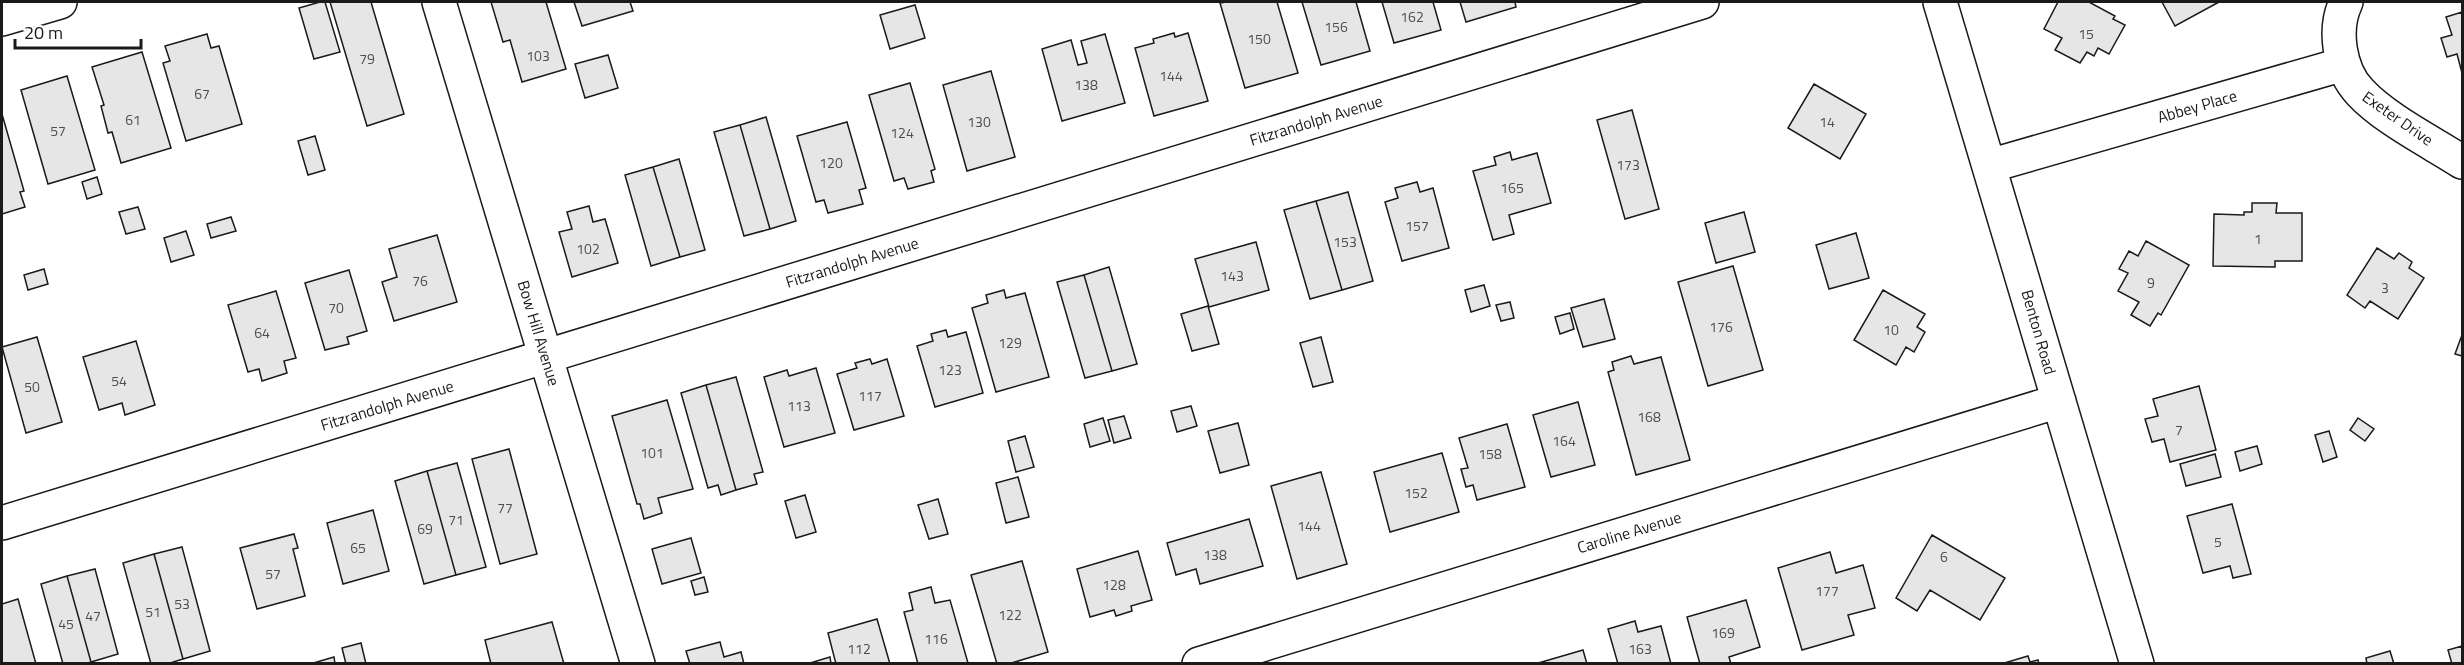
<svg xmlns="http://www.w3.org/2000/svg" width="2464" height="665" font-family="'Titillium Web',sans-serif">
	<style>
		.building { fill: #e6e6e6; stroke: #1a1a1a; stroke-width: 1.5 }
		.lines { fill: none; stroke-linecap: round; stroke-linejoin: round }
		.street-casing { stroke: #1a1a1a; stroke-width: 36 }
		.street { stroke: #fff; stroke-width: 33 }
		.labels { text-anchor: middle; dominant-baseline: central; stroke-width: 4.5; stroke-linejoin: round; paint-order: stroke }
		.number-label { font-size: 14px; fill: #4d4d4d }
		.street-label { font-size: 16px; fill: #1a1a1a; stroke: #fff }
	</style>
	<rect width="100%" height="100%" fill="#fff"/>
	<!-- building -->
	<path class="building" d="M320 2H325L340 52 314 59 299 8Z
		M330 2H371L404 114 367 126Z
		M491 2H546L566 69 522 82 510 40 503 42Z
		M574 2H630L633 11 582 26Z
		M1226 2H1277L1298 73 1245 88 1220 3Z
		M1302 2H1356L1370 51 1321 65Z
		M1382 2H1433L1441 30 1394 43Z
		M1460 2H1515L1516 7 1466 22Z
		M2058 2H2089L2115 16 2113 19 2125 25 2109 54 2098 48 2094 56 2087 52 2080 63 2055 50 2062 38 2044 29Z
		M2162 2H2219L2175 26Z
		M915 5 925 38 890 49 880 15Z
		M2462 12V73L2457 54 2447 57 2441 38 2452 35 2446 17Z
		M1174 33 1175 37 1188 33 1208 101 1154 116 1135 48 1154 43 1153 39Z
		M207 34 211 48 219 46 242 124 186 141 163 63 170 61 165 46Z
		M1105 34 1125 103 1062 121 1042 49 1071 40 1078 65 1087 63 1081 41Z
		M142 52 171 148 121 163 112 132 108 133 101 106 104 105 92 67Z
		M608 55 618 88 585 98 575 64Z
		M991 71 1015 157 967 171 943 85Z
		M67 76 95 170 48 184 21 90Z
		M910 83 935 169 931 171 934 182 908 189 904 178 894 181 869 95Z
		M1814 84 1866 114 1840 159 1788 128Z
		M1632 110 1659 209 1625 219 1597 120Z
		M2 114 24 191 20 192 25 207 2 214Z
		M766 117 796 221 770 229 740 125Z
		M847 122 866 188 859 190 863 204 828 213 824 200 816 202 797 136Z
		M740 125 770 229 744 236 714 132Z
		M315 136 325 170 308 175 298 141Z
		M1510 152 1512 160 1537 153 1551 203 1509 215 1514 234 1493 240 1473 171 1496 165 1494 157Z
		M679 159 705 250 680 257 653 167Z
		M653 167 680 257 651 266 625 175Z
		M97 177 102 194 87 199 82 182Z
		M1417 182 1420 192 1433 188 1449 248 1402 261 1385 202 1398 198 1395 188Z
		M1348 192 1373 281 1342 290 1316 201Z
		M1316 201 1342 290 1310 299 1284 210Z
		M2252 203H2277L2276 213H2302V261H2275V267L2213 266 2214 214 2244 215V212H2252Z
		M589 206 593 222 605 219 618 263 572 277 559 232 572 229 567 212Z
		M138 207 145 229 126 234 119 212Z
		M1744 212 1755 252 1716 263 1705 223Z
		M231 217 236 231 211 238 207 224Z
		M186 231 194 255 171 262 164 238Z
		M1856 233 1869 278 1829 289 1816 245Z
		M437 235 457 302 394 321 382 282 397 277 389 249Z
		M2146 241 2189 265 2161 315 2158 313 2150 326 2131 315 2139 302 2118 291 2128 273 2119 269 2129 251 2138 256Z
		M1256 242 1269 290 1209 307 1195 259Z
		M2377 248 2394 259 2399 253 2412 262 2409 268 2424 278 2398 319 2370 301 2365 308 2347 295Z
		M1733 266 1763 370 1708 386 1678 282Z
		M1109 267 1137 364 1112 371 1084 275Z
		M44 269 48 284 28 290 24 275Z
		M349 270 367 331 347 337 349 344 325 350 305 283Z
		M1084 275 1112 371 1085 378 1057 282Z
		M1484 285 1490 306 1471 312 1465 290Z
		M1004 290 1006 298 1025 293 1049 377 996 392 972 308 988 303 986 295Z
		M1883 290 1925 314 1917 327 1925 332 1914 352 1906 347 1896 365 1854 340Z
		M276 291 296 358 284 361 287 373 262 381 259 369 248 372 228 305Z
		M1604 299 1615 339 1583 347 1571 308Z
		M1510 302 1514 318 1501 321 1496 305Z
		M1208 306 1219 344 1192 351 1181 314Z
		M1570 313 1574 329 1560 334 1555 317Z
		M946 330 948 337 966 332 983 393 935 407 917 346 933 341 931 334Z
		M2462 335V356L2455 354Z
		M37 337 62 422 26 433 2 347Z
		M1321 337 1333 382 1313 387 1300 343Z
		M136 341 155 405 125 415 122 403 99 410 83 357Z
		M1631 356 1634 364 1661 357 1690 460 1636 475 1608 372 1614 370 1612 362Z
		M870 359 872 364 887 359 904 416 854 430 837 374 857 368 855 363Z
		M816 368 835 433 784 447 764 377 787 370 789 376Z
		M736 377 763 472 754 474 757 484 736 490 706 385Z
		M706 385 736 490 721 495 718 485 708 488 681 393Z
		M2199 386 2216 450 2170 462 2164 439 2152 442 2145 419 2158 416 2153 399Z
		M667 400 693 489 658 498 662 513 644 519 640 504H637L612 416Z
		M1578 402 1595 465 1551 477 1533 415Z
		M1191 406 1197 426 1177 432 1171 411Z
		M1124 416 1131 438 1114 443 1108 420Z
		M1103 418 1110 441 1090 447 1084 424Z
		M2358 418 2374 429 2365 441 2350 430Z
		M1238 423 1249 465 1220 473 1208 431Z
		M1507 424 1525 487 1477 500 1473 485 1466 487 1461 469 1468 468 1459 438Z
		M2329 431 2337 457 2323 462 2315 435Z
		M1025 436 1034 467 1016 472 1008 441Z
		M2257 446 2262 464 2240 471 2235 452Z
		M509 449 537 554 500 564 472 459Z
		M1442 453 1459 512 1390 532 1374 472Z
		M2215 454 2221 477 2186 486 2180 464Z
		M457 463 486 567 456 575 427 471Z
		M427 471 456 575 424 584 395 481Z
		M1321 472 1347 564 1297 579 1271 486Z
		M1018 477 1029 517 1006 523 996 483Z
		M805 495 816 532 796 538 785 501Z
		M938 499 948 534 929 539 918 505Z
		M2232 504 2251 574 2233 578 2230 566 2203 573 2187 516Z
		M373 510 389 571 343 584 327 523Z
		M1249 519 1263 566 1200 584 1196 569 1176 575 1167 543Z
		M294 534 298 548 293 549 305 596 257 609 240 548Z
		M1932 535 2005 578 1980 620 1930 590 1917 611 1896 598Z
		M691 538 701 573 662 584 652 549Z
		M182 547 210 651 183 659 154 554Z
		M1138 551 1152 600 1131 606 1132 611 1116 616 1114 610 1090 617 1077 569Z
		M1830 552 1836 573 1863 565 1875 608 1848 615 1854 635 1802 650 1778 568Z
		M154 554 183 659 167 664H151L123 563Z
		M1022 561 1048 652 1008 664H997L971 575Z
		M95 569 118 654 91 662 67 576Z
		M67 576 91 662 85 664H63L41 584Z
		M704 577 708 592 695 595 691 581Z
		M931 587 935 603 950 600 968 663 918 664 904 612 913 610 909 593Z
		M18 599 36 664H2V604Z
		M1746 600 1760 647 1729 657 1731 664H1700L1687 617Z
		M877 619 890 664H836L828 633Z
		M1635 621 1638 632 1661 626 1671 664H1618L1608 629Z
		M552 622 564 664H491L485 640Z
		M720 642 724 657 741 652 744 664H690L686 651Z
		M361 643 366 664H346L342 648Z
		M2462 646V664H2452L2448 650Z
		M1583 650 1587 664H1535Z
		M2390 651 2394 664H2367L2366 658Z
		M2028 656 2030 662 2038 660 2039 664H2001Z
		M334 657 335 664H310Z
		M830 657 831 664H807Z"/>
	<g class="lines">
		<defs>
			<path id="street" d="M439 2 638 664
				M1940 2 2137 664
				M2346 2C2333 29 2339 70 2360 92 2385 119 2431 142 2462 162
				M2 19 60 2
				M1989 166 2344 64
				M2 523 1702 2
				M1199 664 2059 401"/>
		</defs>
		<!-- street casing -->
		<use href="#street" class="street-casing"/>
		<!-- street -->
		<use href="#street" class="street"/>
	</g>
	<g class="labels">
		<!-- number labels -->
		<g class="number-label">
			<text x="1412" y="16">162</text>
			<text x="1336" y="26">156</text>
			<text x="2086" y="33">15</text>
			<text x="1259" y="38">150</text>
			<text x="538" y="55">103</text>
			<text x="367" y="58">79</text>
			<text x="1171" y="75">144</text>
			<text x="1086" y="84">138</text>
			<text x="202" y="93">67</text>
			<text x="133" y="119">61</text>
			<text x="979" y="121">130</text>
			<text x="1827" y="121">14</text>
			<text x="58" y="130">57</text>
			<text x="902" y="132">124</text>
			<text x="831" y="162">120</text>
			<text x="1628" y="164">173</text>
			<text x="1512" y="187">165</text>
			<text x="1417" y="225">157</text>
			<text x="2258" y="238">1</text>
			<text x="1345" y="241">153</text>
			<text x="588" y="248">102</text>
			<text x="1232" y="275">143</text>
			<text x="420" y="280">76</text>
			<text x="2151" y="282">9</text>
			<text x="2385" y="287">3</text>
			<text x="336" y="307">70</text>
			<text x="1721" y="326">176</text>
			<text x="1891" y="329">10</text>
			<text x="262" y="332">64</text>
			<text x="1010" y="342">129</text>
			<text x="950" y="369">123</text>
			<text x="119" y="380">54</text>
			<text x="32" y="386">50</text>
			<text x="870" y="395">117</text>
			<text x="799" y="405">113</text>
			<text x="1649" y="416">168</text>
			<text x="2179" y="429">7</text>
			<text x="1564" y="440">164</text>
			<text x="652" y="452">101</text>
			<text x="1490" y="453">158</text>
			<text x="1416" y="492">152</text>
			<text x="505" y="507">77</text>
			<text x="456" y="519">71</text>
			<text x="1309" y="525">144</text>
			<text x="425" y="528">69</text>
			<text x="2218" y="541">5</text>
			<text x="358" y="547">65</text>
			<text x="1215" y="554">138</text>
			<text x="1944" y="556">6</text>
			<text x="273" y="573">57</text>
			<text x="1114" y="584">128</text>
			<text x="1827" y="590">177</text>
			<text x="182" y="603">53</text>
			<text x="153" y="611">51</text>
			<text x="1010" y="614">122</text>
			<text x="93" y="615">47</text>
			<text x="66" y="623">45</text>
			<text x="1723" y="632">169</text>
			<text x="936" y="638">116</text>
			<text x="859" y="648">112</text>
			<text x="1640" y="648">163</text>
		</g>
		<!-- street labels -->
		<g class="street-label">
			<text transform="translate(2197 106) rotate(-16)">Abbey Place</text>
			<text transform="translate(2398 118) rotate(35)">Exeter Drive</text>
			<text transform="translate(1316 120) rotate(-17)">Fitzrandolph Avenue</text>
			<text transform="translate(852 262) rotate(-17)">Fitzrandolph Avenue</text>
			<text transform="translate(2039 332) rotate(74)">Benton Road</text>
			<text transform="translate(539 333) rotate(73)">Bow Hill Avenue</text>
			<text transform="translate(387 405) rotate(-17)">Fitzrandolph Avenue</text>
			<text transform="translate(1629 532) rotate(-17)">Caroline Avenue</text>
		</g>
	</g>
	<!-- border -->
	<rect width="2464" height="665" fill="none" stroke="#1a1a1a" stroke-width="6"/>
	<!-- scale -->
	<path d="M15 39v9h126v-9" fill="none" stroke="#1a1a1a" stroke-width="3"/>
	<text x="24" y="39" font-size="18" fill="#1a1a1a" stroke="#ffffff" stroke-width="4.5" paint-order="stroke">20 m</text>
</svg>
